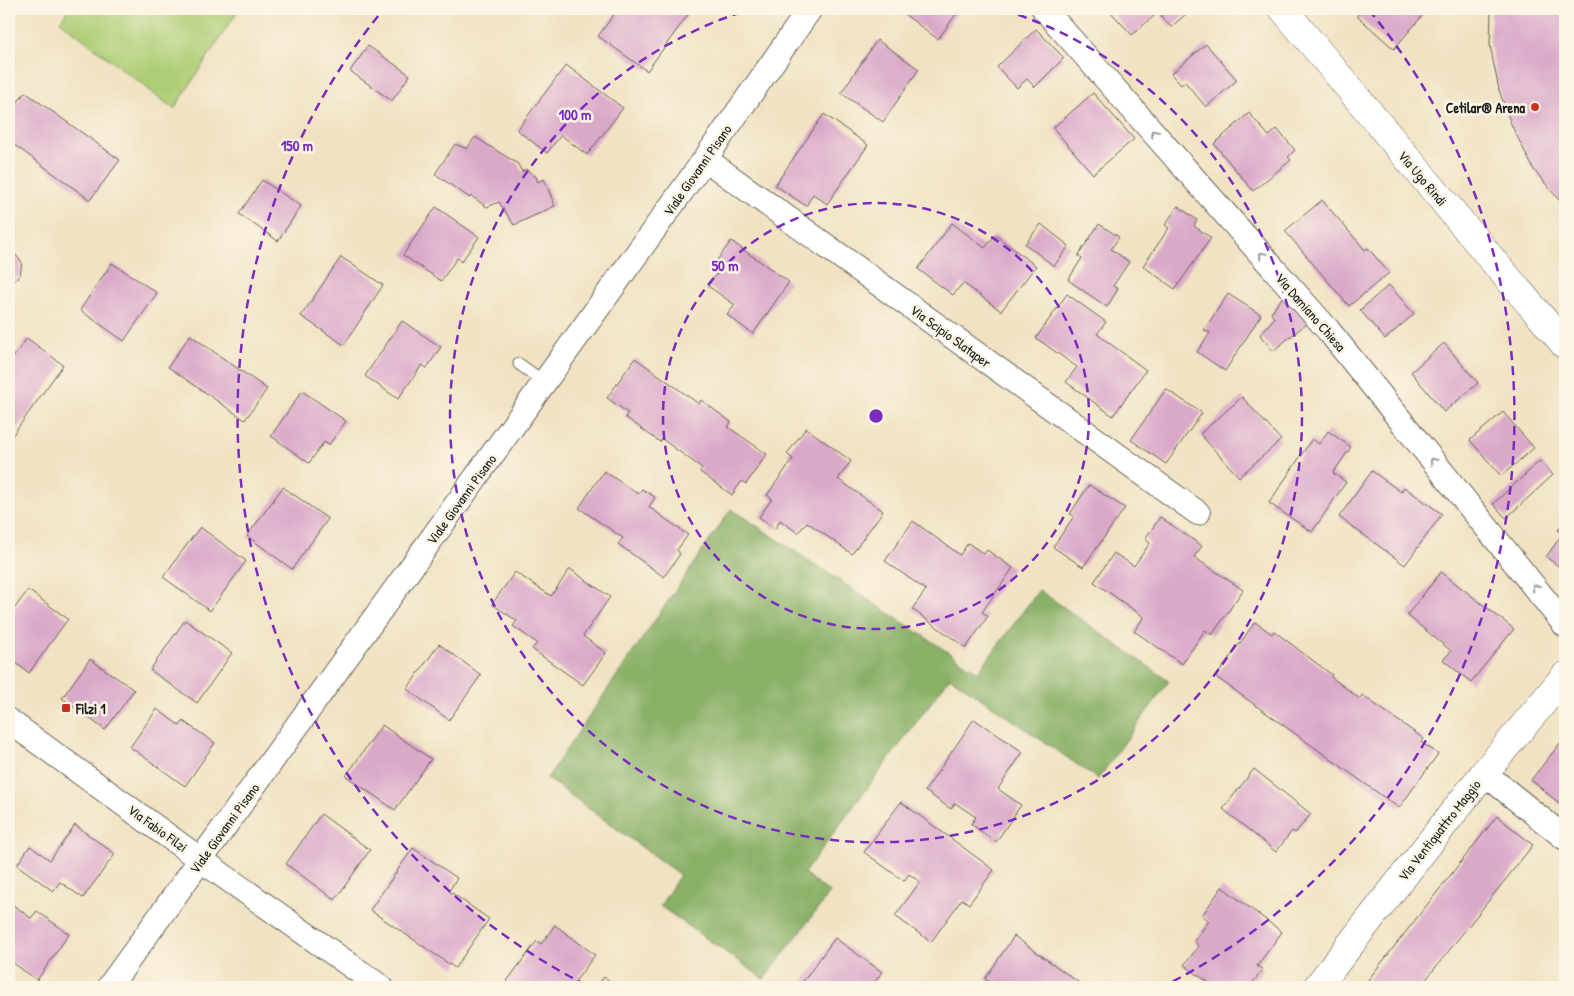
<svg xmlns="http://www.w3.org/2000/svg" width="1574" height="996" font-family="'Patrick Hand',sans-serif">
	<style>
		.green { fill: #aece76; stroke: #657549 }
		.forest { fill: #8ab167; stroke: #536642 }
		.building { fill: #daa9ca }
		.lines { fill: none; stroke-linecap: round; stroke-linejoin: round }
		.service-casing { stroke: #666156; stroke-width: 13 }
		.minor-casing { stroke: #666156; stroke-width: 26 }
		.tertiary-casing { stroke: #666156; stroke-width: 29 }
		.service { stroke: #fff; stroke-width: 11 }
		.minor { stroke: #fff; stroke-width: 24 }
		.tertiary { stroke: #fff; stroke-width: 28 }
		.oneway { stroke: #999 }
		.ring { fill: none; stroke: #7b2cbf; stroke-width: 2.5; stroke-dasharray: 9 6 }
		.poi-dot { fill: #c8321e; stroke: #fcf5e5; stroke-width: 2 }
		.labels { text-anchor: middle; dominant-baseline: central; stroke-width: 5; stroke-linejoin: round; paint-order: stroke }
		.poi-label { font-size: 14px; font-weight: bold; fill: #1c1c1c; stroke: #fcf5e5; text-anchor: end }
		.street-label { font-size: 14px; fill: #1c1c1c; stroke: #fcf5e5 }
		.centre { fill: #7b2cbf; stroke: #fcf5e5; stroke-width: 2.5 }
		.ring-label { font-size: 15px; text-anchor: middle; font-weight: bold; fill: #7b2cbf; stroke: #fcf5e5; stroke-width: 5; stroke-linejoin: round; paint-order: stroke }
	</style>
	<rect width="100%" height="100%" fill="#fcf5e5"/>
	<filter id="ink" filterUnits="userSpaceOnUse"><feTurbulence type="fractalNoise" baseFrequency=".02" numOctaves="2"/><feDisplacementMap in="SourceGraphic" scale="10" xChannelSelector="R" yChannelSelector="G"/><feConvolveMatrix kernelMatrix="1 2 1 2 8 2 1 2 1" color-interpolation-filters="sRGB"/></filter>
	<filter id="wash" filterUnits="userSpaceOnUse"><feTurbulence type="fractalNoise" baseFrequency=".0096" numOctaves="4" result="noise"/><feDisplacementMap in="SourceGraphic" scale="20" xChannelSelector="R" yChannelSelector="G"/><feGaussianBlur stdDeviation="1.12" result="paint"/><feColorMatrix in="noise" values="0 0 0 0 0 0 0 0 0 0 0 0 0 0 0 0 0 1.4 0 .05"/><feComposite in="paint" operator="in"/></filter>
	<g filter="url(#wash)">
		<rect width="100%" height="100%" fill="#f0e2c2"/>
		<!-- green -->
		<path class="green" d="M69 9H239L174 109 60 21Z"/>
		<!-- forest -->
		<path class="forest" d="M731 509 978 672 1039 590 1169 681 1098 779 950 677 804 873 830 893 764 979 660 906 680 875 547 778Z"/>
		<g id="blocks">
			<!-- building -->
			<path class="building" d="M618 9H692L647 71 598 36Z
				M901 9H960L938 39 900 11Z
				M1108 9H1162L1132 35Z
				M1169 9H1192L1171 27 1161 16Z
				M1364 9H1428L1394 49 1357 16Z
				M1491 9H1565V207L1534 170 1511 124 1499 90 1490 45Z
				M1036 29 1064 58 1035 87 1027 79 1017 88 997 67Z
				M877 40 919 69 883 122 841 93Z
				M1206 44 1237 80 1206 107 1185 82 1181 85 1171 74Z
				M368 46 410 75 392 101 350 71Z
				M566 65 623 108 587 155 561 135 547 153 517 130Z
				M25 92 120 160 90 200 9 141V114Z
				M1093 93 1134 139 1093 174 1053 128Z
				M1249 113 1269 136 1277 129 1295 150 1288 157 1291 160 1253 191 1214 144Z
				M824 114 868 145 827 204 813 194 806 206 775 185Z
				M475 137 518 164 522 172 526 169 536 177 538 182 544 179 555 206 514 225 499 202 487 207 471 196 470 198 435 174 455 144 467 149Z
				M262 180 301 206 278 241 239 214Z
				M1322 200 1365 250 1368 248 1389 273 1349 306 1285 231Z
				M1178 206 1197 220 1194 226 1211 238 1175 289 1143 266 1169 228 1165 225Z
				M436 207 479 237 461 262 457 258 441 281 403 255Z
				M952 223 985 248 995 235 1036 266 1001 311 963 283 953 295 918 269Z
				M1041 224 1069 246 1054 266 1025 244Z
				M1099 224 1119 237 1111 249 1129 262 1113 286 1118 289 1107 307 1068 280 1082 258 1078 256Z
				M731 241 789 282 753 334 727 315 735 305 708 286 721 267 715 263Z
				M9 248 22 262 20 275 9 285Z
				M341 257 383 285 344 345 301 316Z
				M112 263 157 293 124 341 80 310Z
				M1389 285 1414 314 1385 339 1360 310Z
				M1067 294 1106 322 1097 334 1146 370 1113 416 1066 382 1077 367 1036 338Z
				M1228 294 1261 315 1225 371 1197 352 1210 333 1204 330Z
				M1284 295 1307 323 1273 351 1260 335 1274 318 1271 313Z
				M402 321 441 347 427 368 422 365 398 399 365 376Z
				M190 335 267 389 245 420 168 367Z
				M27 338 63 365 9 440V363Z
				M1444 343 1478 383 1444 412 1411 372Z
				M635 358 699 404 701 400 731 422 728 427 767 454 746 484 742 481 732 495 700 472 702 468 662 439 660 442 625 417 628 413 607 398Z
				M1166 389 1202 413 1166 464 1131 440Z
				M302 391 346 421 329 445 324 442 309 463 271 436Z
				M1242 397 1281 440 1239 477 1200 434Z
				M1503 412 1534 448 1501 476 1470 440Z
				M806 428 851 461 838 479 883 511 852 554 807 522 798 533 780 520 775 529 759 517 772 499 767 495 793 459 787 454Z
				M1328 431 1351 447 1333 473 1346 482 1312 532 1269 503 1312 439 1319 444Z
				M1540 461 1553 475 1506 518 1493 504Z
				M604 471 638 494 642 489 655 497 649 507 688 535 677 550 680 554 664 577 618 544 623 538 579 508Z
				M1372 471 1401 492 1404 487 1442 514 1405 565 1339 517Z
				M1089 485 1125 508 1083 567 1053 547 1074 516 1070 514Z
				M283 487 328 519 292 569 247 536Z
				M1160 517 1202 546 1194 557 1243 590 1212 635 1205 630 1182 664 1134 631 1144 617 1094 582 1114 553 1134 566 1150 543 1145 539Z
				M913 521 960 555 968 543 984 554 987 550 1013 568 982 612 988 616 966 648 912 609 926 590 885 561Z
				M1565 521V571L1546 557 1563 533 1558 530Z
				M200 527 246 561 210 611 163 577Z
				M570 569 610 597 583 636 606 653 583 685 532 649 537 643 513 626 517 621 492 604 515 572 551 596Z
				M1441 572 1514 629 1471 682 1443 660 1451 651 1407 615Z
				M28 590 68 619 29 673 9 658V616Z
				M185 620 232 653 197 703 150 670Z
				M1255 622 1272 634 1274 631 1332 675 1331 677 1360 699 1362 695 1424 739 1421 742 1438 754 1399 808 1216 677Z
				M439 644 481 675 449 720 407 689Z
				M90 659 134 690 105 730 62 698Z
				M157 709 180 726 183 721 215 743 185 786 130 747Z
				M974 719 1023 752 998 789 1021 805 996 842 971 824 976 817 955 803 951 809 925 791Z
				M382 725 431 759 395 810 346 776Z
				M1565 737V808L1531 780Z
				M1254 769 1311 814 1295 833 1292 831 1276 852 1223 809Z
				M901 802 994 870 969 904 962 899 931 942 895 916 920 882 909 874 904 881 864 852Z
				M321 814 370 850 335 900 286 864Z
				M1497 816 1533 845 1420 987H1378L1368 980Z
				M75 825 115 854 83 898 60 882 53 891 17 865 30 846 50 860Z
				M413 848 457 878 449 891 489 919 455 968 370 910Z
				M1222 887 1282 932 1257 966 1263 970 1249 987H1215L1184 965 1199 946 1194 941 1209 921 1202 915Z
				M9 902 31 918 37 911 69 934 37 980 9 960Z
				M555 925 595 955 571 987H507L504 985 537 941 541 944Z
				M1014 936 1085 987H997L985 979Z
				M835 938 882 972 871 987H799Z
				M604 977 618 987H597Z"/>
		</g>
	</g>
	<g filter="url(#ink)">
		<use href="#blocks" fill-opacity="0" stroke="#666156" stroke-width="1"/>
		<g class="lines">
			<defs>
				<path id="service" d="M519 364 544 382"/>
				<path id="minor" d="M1044 9 1328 330 1565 625
					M705 159 1198 513
					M9 721 201 860 381 987
					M1484 773 1565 838
					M109 987 705 159 810 9"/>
				<path id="tertiary" d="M1283 9 1495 263 1565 345
					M1317 987 1484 773 1565 676"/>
			</defs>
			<!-- service casing -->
			<use href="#service" class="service-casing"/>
			<!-- minor casing -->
			<use href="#minor" class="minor-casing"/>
			<!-- tertiary casing -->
			<use href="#tertiary" class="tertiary-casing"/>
			<!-- service -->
			<use href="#service" class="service"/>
			<!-- minor -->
			<use href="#minor" class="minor"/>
			<!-- tertiary -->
			<use href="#tertiary" class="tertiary"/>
		</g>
		<!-- one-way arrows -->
		<defs><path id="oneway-chevron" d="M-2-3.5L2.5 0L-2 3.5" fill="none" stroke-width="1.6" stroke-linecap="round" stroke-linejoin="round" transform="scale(1.25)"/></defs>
		<g class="oneway">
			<use href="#oneway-chevron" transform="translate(1154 133) rotate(-131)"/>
			<use href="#oneway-chevron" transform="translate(1262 255) rotate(-131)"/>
			<use href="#oneway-chevron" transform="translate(1433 461) rotate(-129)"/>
			<use href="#oneway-chevron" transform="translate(1535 587) rotate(-129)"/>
		</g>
	</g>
	<!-- distance rings -->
	<g class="ring">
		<circle cx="876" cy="416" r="213"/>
		<path d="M1004 10A426 426 0 1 1 748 10"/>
		<path d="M586 985A639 639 0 0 1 383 10M1369 10A639 639 0 0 1 1166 985"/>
	</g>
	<!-- markers -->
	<g class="poi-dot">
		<circle cx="1535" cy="107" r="5"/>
		<rect x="61" y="703" width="10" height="10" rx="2.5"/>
	</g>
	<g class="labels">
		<!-- poi labels -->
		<g class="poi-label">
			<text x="1525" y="107">Cetilar® Arena</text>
			<text x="76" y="708" text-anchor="start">Filzi 1</text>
		</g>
		<!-- street labels -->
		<g class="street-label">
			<text transform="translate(697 170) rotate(-55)">Viale Giovanni Pisano</text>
			<text transform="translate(1423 178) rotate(50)">Via Ugo Rindi</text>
			<text transform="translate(1311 312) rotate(49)">Via Damiano Chiesa</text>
			<text transform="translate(951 336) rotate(36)">Via Scipio Slataper</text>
			<text transform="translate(461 499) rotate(-54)">Viale Giovanni Pisano</text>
			<text transform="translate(158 828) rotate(36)">Via Fabio Filzi</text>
			<text transform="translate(224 828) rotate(-54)">Viale Giovanni Pisano</text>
			<text transform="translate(1439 830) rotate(-52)">Via Ventiquattro Maggio</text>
		</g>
	</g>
	<circle cx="876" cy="416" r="8" class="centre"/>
	<g class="ring-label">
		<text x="575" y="120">100 m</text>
		<text x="297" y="151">150 m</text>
		<text x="725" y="271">50 m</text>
	</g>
	<!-- margin -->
	<rect width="1574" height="996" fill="none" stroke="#fcf5e5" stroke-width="30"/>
</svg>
